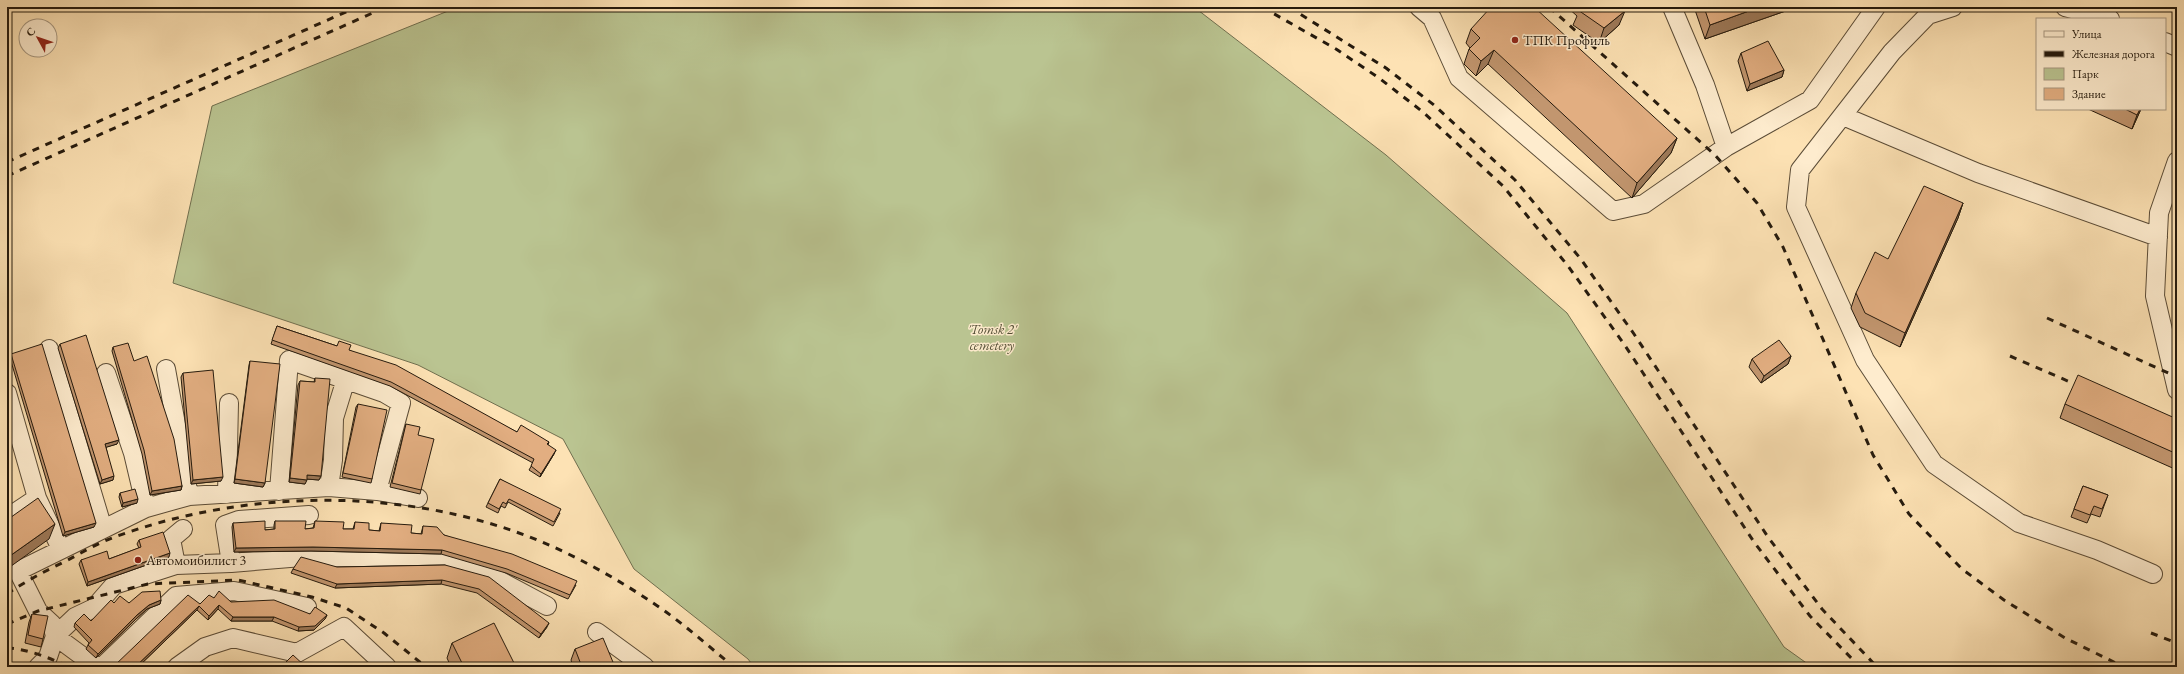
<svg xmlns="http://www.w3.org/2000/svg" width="2184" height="674" font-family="'EB Garamond',serif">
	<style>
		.green { fill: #bac491; stroke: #706f4f }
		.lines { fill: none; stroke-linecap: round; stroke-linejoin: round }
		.minor-casing { stroke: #5b4c37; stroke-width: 20 }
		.minor { stroke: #feecce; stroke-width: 18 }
		.rail { stroke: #251a0d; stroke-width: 3; stroke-dasharray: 7 7; stroke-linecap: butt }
		.wall { fill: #c2966f; stroke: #251a0d }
		.shaded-wall { fill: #9e7a5a; stroke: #251a0d }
		.building { fill: #e2ae81; stroke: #251a0d }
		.poi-dot { fill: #8f2418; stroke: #feecce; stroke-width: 1.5 }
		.labels { text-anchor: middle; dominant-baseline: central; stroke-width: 3; stroke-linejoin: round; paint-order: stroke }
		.poi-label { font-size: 14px; fill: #251a0d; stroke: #feecce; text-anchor: start }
		.park-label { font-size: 14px; font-style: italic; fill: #524d35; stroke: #feecce }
	</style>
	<rect width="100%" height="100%" fill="#fde2b4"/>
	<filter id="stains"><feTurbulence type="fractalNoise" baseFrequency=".005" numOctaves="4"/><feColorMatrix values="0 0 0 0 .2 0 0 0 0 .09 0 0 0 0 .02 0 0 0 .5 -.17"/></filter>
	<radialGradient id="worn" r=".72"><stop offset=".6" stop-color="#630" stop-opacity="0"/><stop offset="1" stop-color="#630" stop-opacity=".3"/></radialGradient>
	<!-- green -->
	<path class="green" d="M458 7H1194L1386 155 1567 313 1784 647 1812 667H754L748 659 634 569 563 439 418 365 173 283 212 106Z"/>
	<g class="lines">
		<defs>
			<path id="minor" d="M1419 7 1432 18 1459 78 1613 211 1644 204 1726 147 1810 100 1876 7
				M1672 7 1705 85 1726 147
				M1953 7 1928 15 1892 52 1800 170 1796 207 1865 360 1934 464 2019 523 2097 550 2153 574
				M2065 7 2110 19
				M2165 42 2177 47
				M1843 116 1978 173 2158 237
				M2177 161 2159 213 2155 296 2177 390
				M49 349 103 529
				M166 369 189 496
				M106 373 133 453 146 508
				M7 393 37 498 61 549
				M329 487 333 460 334 418 346 379
				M279 491 289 360 384 393 401 403 377 491
				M227 494 229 403
				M7 518 37 498
				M231 563 225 525 239 520 309 515
				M176 565 171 539 183 529
				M597 632 645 667
				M38 667 48 657 55 636 52 624 38 611 18 571 146 508 189 496 329 487 377 491 418 498
				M97 667 55 636 75 617 94 608 114 585 176 565 231 563 302 557 443 562 491 576 547 606
				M102 667 176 596 234 591 307 607
				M177 667 205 647 233 638 297 653 344 627 387 667"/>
		</defs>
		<!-- minor casing -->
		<use href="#minor" class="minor-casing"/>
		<!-- minor -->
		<use href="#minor" class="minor"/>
		<!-- rail -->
		<path class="rail" d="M1262 7 1336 49 1379 78 1423 112 1503 186 1568 266 1624 344 1754 542 1810 616 1860 667
			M1289 7 1386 68 1434 105 1515 180 1580 258 1634 334 1768 537 1822 609 1877 667
			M1549 7 1715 155 1757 203 1783 247 1873 455 1909 514 1962 569 2004 600 2065 638 2124 667
			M7 162 357 7
			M7 176 386 7
			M2047 318 2177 377
			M2010 356 2084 388
			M7 594C26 581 45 571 66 561 81 553 96 544 112 538 246 488 409 486 542 542 580 558 619 580 653 603 682 622 708 646 734 667
			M7 624 38 611 148 584 238 580 312 597 346 608 384 633 426 667
			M2151 633 2177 643
			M7 648C28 649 50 658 69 667"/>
	</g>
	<!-- wall -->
	<path class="wall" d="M1567 7H1622L1619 25 1599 43 1573 25 1577 16Z
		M1694 7H1797L1705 39Z
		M1471 29 1677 138 1671 153 1632 198 1488 64 1476 76 1464 64 1469 49 1470 48 1466 43Z
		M1741 53 1784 70 1782 77 1747 91 1738 61Z
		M2088 109H2141L2132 129Z
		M1963 203 1958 218 1900 347 1860 327 1851 308 1856 293 1888 259Z
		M277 326 349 350 517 432 549 442 548 445 554 454 540 477 529 470 533 463 390 386 271 344Z
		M60 344 117 444 106 447 113 480 100 484 58 348Z
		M113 347 134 361 182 486 181 490 150 495 142 454 112 351Z
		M11 354 94 527 63 536 10 358Z
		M1791 356 1788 364 1761 383 1749 367 1752 359Z
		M250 361 265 483 263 487 234 483 249 365Z
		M183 373 221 481 191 484 181 377Z
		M315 378 319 480 307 479 305 484 289 482 298 385 300 381 314 382Z
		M358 404 372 479 371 483 342 477 356 407Z
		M2065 404 2177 419V470L2060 418Z
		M406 424 421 490 420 494 390 487Z
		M500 479 560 513 553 526 508 502 505 508 501 506 498 513 486 507Z
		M2083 486 2108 495 2100 517 2091 514 2087 523 2071 517Z
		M120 493 137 503 122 507 119 497Z
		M275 521 305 529 313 528 315 521 343 529H353L355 522 369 530 379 531 381 523 411 533 421 534 423 526 444 535 576 585 568 599 506 573 441 554 311 551 234 552 232 527 233 523 265 530 274 529V525Z
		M139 540 169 557 87 586 79 564 81 560 109 559 139 548 137 544Z
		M445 565 547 627 539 638 477 593 441 584 335 588 291 573 293 569 337 567Z
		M214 598 231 602 310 614 327 615 325 619 314 630 298 631 272 621H231L218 609 208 620 197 610 138 667H113L200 604Z
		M161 600 160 604 147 609 136 619 96 658 86 649 89 643 74 627 75 623 91 621 114 603H129Z
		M32 614 43 639 41 647 25 643 29 622Z
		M452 643 516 667H451L447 658Z
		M575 649 615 667H573L571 660Z"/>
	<!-- shaded-wall -->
	<path class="shaded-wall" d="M1760 7H1797L1705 39 1710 25Z
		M1625 11 1619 25 1599 43 1604 28Z
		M1494 50 1488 64 1476 76 1481 61Z
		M1784 70 1782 77 1747 91 1750 84Z
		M2140 109H2141L2132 129 2137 115Z
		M1677 138 1671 153 1632 198 1637 183Z
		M1963 203 1958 218 1900 347 1905 333Z
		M1791 356 1788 364 1761 383 1764 376Z
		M119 440 117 444 104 448 105 444Z
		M556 450 554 454 540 477 541 474Z
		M307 475 321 476 319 480 306 479Z
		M114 476 113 480 100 484 102 480Z
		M223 477 221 481 191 484 193 480Z
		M290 478 307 480 305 484 289 482Z
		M235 479 265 483 263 487 234 483Z
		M182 486 181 490 150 495 152 491Z
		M138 499 137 503 122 507 123 503Z
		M96 523 94 527 63 536 65 532Z
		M55 524 49 539 7 569V558Z
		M313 547 442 550 441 554 311 551 234 552 236 548Z
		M170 553 169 557 87 586 88 582Z
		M442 580 441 584 335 588 337 584Z
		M161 600 160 604 147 609 136 619 96 658 98 654 137 615 149 605Z
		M219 605 218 609 208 620 209 616Z
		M199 606 197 610 138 667H135Z
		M327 615 325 619 314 630 298 631 299 627Z
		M233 617H274L272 621H231Z
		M549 623 547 627 539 638 541 634Z"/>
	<!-- building -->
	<path class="building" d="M1491 7H1534L1677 138 1637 183 1494 50 1481 61 1469 49 1480 38 1471 29Z
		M1580 7H1622L1625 11 1604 28 1578 10Z
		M1704 7H1760L1710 25Z
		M1768 41 1784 70 1750 84 1741 53Z
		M2125 109H2140L2137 115Z
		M1924 186 1963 203 1905 333 1865 313 1856 293 1875 252 1888 259Z
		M277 326 337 346 339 341 351 345 349 350 396 365 517 432 521 425 549 442 547 444 556 450 541 474 531 466 534 459 391 382 272 340Z
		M86 335 119 440 105 444 114 476 102 480 60 344Z
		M1779 340 1791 356 1764 376 1752 359Z
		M128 343 134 361 147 356 174 439 182 486 152 491 144 450 113 347Z
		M42 344 96 523 65 532 11 354Z
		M250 361 280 364 265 483 235 479Z
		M213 370 223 477 193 480 183 373Z
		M2078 375 2177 419V454L2065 404Z
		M315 378 330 379 321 476 307 475V480L290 478 300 381 315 382Z
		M358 404 387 410 372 479 343 473Z
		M406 424 420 427 418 435 434 439 421 490 392 483Z
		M500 479 561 509 554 522 509 499 506 504 503 502 499 509 488 503Z
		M2083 486 2108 495 2102 509 2094 506 2090 515 2074 509Z
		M135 489 138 499 123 503 120 493Z
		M38 498 55 524 7 558V520Z
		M265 521V530L275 529V521H306L305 529 314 528 315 521 344 522 343 529H354L355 522 369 523V530L380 531 381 523 412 525 411 533 422 534 423 526 437 527 444 535 512 554 577 581 570 595 507 569 442 550 313 547 236 548 233 523Z
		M163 532 170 553 88 582 81 560 107 551 109 559 141 547 139 540Z
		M301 557 337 567 445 565 489 577 549 623 541 634 479 589 442 580 337 584 293 569Z
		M160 591 161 600 149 605 137 615 98 654 88 645 92 640 75 623 84 614 91 621 111 600 114 603 120 596 129 603 142 592Z
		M219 591 231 602 274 600 310 614 315 607 327 615 315 626 299 627 274 617H233L219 605 209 616 199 606 135 667H113L188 595 200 604 209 595 214 598Z
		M32 614 48 616 43 639 28 635Z
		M494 623 516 667H464L452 643Z
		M603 638 615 667H582L575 649Z
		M293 655 306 667H281Z
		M53 664 57 667H49Z"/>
	<!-- markers -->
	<g class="poi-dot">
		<circle cx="1515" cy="40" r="4"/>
		<circle cx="138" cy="560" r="4"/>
	</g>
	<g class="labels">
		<!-- poi labels -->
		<g class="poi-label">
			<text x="1523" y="40">ТПК Профиль</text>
			<text x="146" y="560">Автомоибилист 3</text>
		</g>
		<!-- park labels -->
		<g class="park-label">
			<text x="992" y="329">'Tomsk 2'<tspan x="992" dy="16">cemetery</tspan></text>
		</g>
	</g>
	<!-- margin -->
	<rect width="2184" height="674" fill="none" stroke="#fde2b4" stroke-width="24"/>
	<rect x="8" y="8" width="2168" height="658" fill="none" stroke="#251a0d" stroke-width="2"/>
	<rect x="12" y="12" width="2160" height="650" fill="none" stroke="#251a0d"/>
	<!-- legend -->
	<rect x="2036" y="18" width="130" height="92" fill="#feecce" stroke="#a79881"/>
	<rect x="2044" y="31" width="20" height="6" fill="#feecce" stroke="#a79881"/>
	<text x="2072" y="38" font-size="12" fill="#251a0d">Улица</text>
	<rect x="2044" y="51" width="20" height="6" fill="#251a0d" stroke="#a79881"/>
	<text x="2072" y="58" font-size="12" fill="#251a0d">Железная дорога</text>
	<rect x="2044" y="68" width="20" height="12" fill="#bac491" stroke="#a79881"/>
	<text x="2072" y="78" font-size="12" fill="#251a0d">Парк</text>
	<rect x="2044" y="88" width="20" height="12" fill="#e2ae81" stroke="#a79881"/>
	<text x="2072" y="98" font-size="12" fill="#251a0d">Здание</text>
	<!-- north arrow -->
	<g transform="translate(38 38) rotate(310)"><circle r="19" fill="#feecce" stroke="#a79881"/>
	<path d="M0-3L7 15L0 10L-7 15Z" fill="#8f2418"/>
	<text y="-6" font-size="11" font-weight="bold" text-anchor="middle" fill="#251a0d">С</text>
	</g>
	<rect width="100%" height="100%" filter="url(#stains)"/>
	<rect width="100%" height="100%" fill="url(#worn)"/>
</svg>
